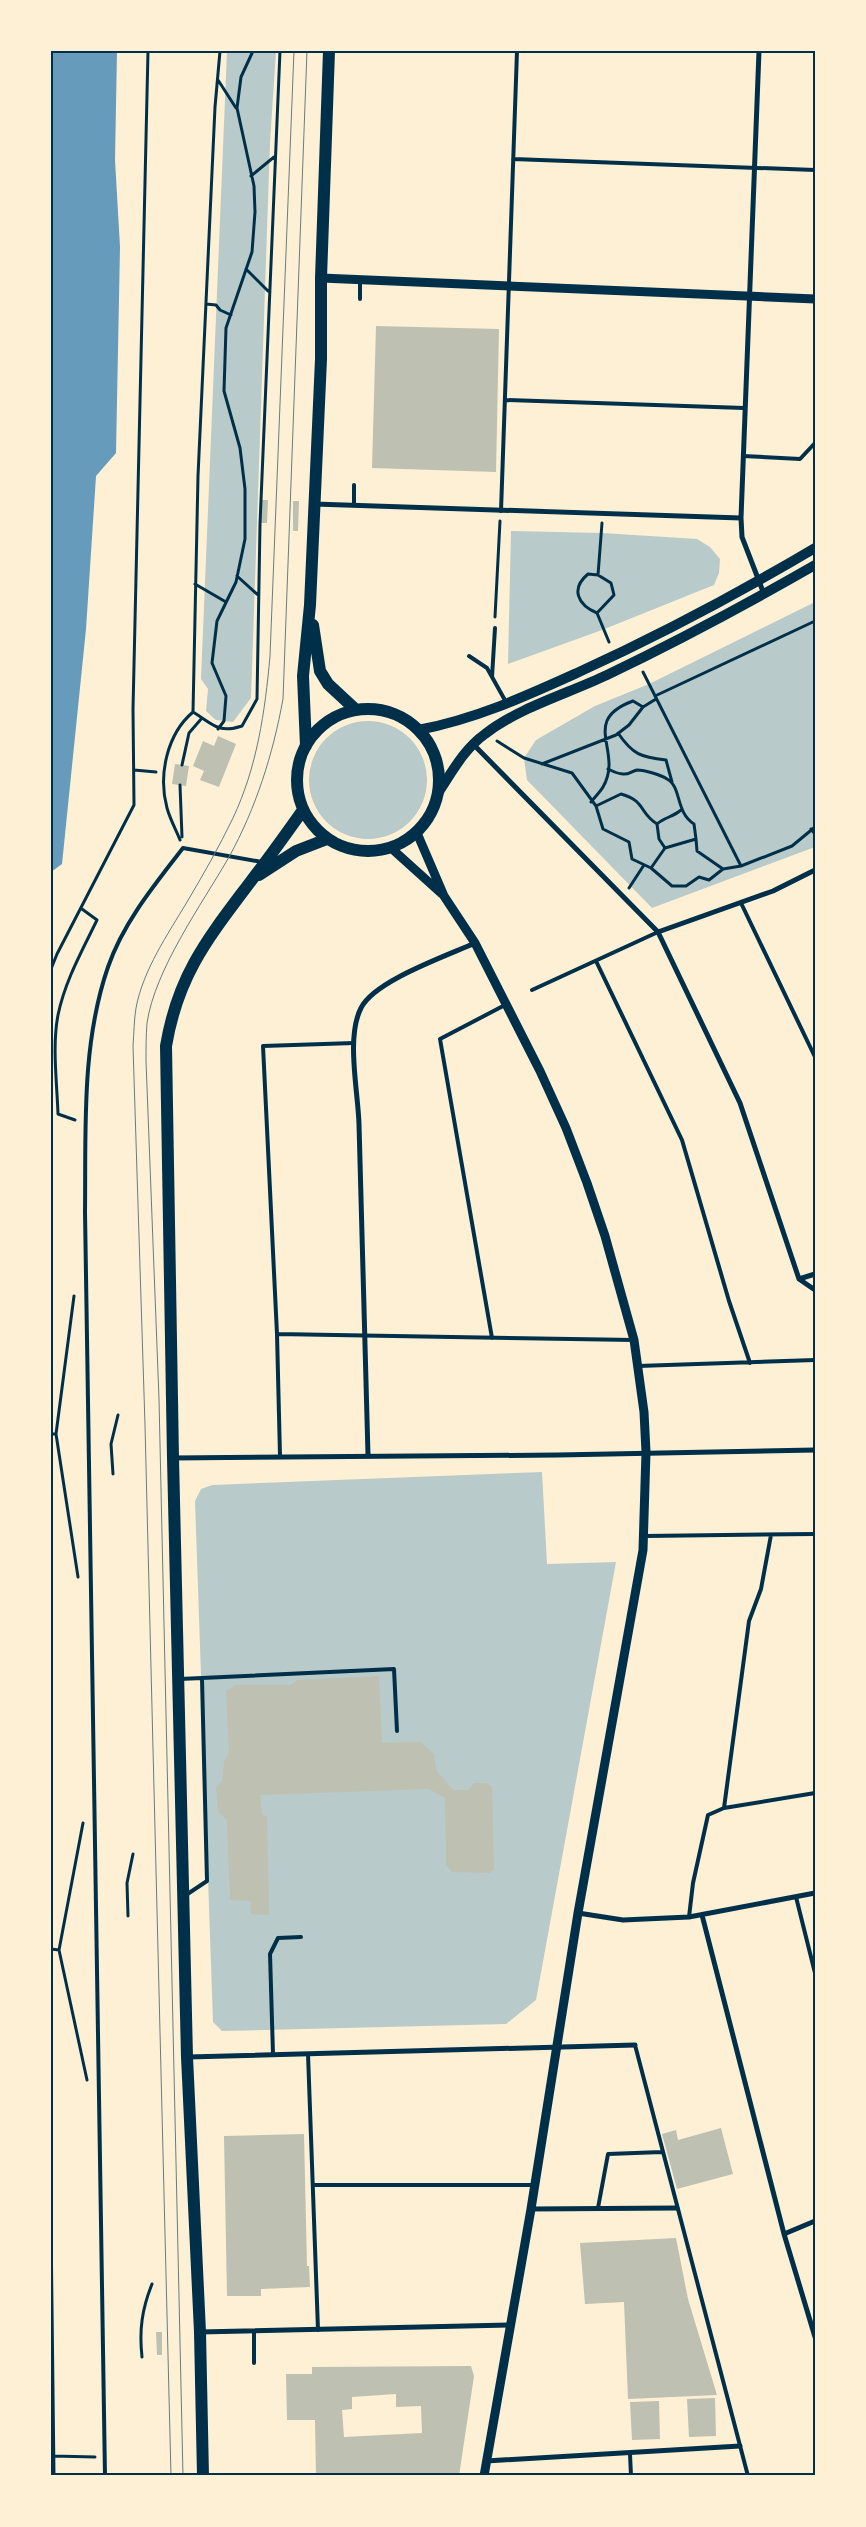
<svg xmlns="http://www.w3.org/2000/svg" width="866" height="2527" font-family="Jost,sans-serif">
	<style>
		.green { fill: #b9caca }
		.water { fill: #669bbc }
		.building { fill: #bec0b2; fill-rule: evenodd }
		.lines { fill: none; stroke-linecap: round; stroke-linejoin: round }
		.path { stroke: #003049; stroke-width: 3 }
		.service { stroke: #003049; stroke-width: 4 }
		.minor { stroke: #003049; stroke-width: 5 }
		.tertiary { stroke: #003049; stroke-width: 9 }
		.secondary { stroke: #003049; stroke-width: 10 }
		.primary { stroke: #003049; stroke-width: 12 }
		.tram { stroke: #657d81; stroke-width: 1 }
		.neatline { fill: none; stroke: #003049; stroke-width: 2 }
	</style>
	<rect width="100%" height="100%" fill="#fdf0d5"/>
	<!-- green -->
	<path class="green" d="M227 51H276L270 143 251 698 233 722 216 720 206 711 208 689 201 679Z
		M511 531 602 533 697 539 710 547 720 559 719 573 714 585 602 630 508 664Z
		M815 602V847L652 908 527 780 524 758 536 740 595 706 649 684Z
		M309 780a59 59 0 1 1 118 0a59 59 0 1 1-118 0Z
		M542 1472 547 1564 616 1562 536 2000 506 2024 222 2031 213 2022 195 1501 201 1489 212 1485Z"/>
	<!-- water -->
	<path class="water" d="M51 51H117L115 160 120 247 116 453 96 476 86 629 62 864 51 872Z"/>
	<!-- building -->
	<path class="building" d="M376 326 499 329 496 472 372 468Z
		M262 500H268L267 523H261Z
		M293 501H299L298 531H293Z
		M218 736 236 744 219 787 200 780 204 771 193 766 203 741 214 746Z
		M175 764 189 766 186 786 172 784Z
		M379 1676 382 1743 421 1742 434 1754 436 1770 453 1790H469L474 1783H487L492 1787 494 1870 489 1873 452 1872 446 1865 445 1798 429 1789 260 1795 262 1815 267 1816 269 1915 251 1914 250 1901 230 1900 227 1820 218 1811 216 1787 222 1782 224 1762 229 1753 226 1691 235 1685H290L298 1680Z
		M721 2128 733 2174 677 2189 662 2134 676 2130 678 2140Z
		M304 2134 307 2266H309L310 2287 261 2289V2296H227L224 2136Z
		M676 2238 688 2299 717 2395 628 2399 624 2302 585 2304 580 2243Z
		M156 2332H162V2355H157Z
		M471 2366 474 2376 459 2476H316L315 2420H287L286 2374H312V2367ZM396 2394V2407L421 2406 422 2433 344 2437 342 2410 352 2409V2397Z
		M715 2398 716 2436 689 2437 687 2399Z
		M659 2401 660 2439 632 2440 630 2402Z"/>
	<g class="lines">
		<!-- path -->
		<path class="path" d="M218 80 236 108
			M251 176 274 157
			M246 269 268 291
			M206 304 216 305 220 310 231 315
			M602 523 598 575 611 583 614 595 597 613 609 642
			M237 576 258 595
			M195 584 226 602
			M597 613C578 605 570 589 588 574L598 575
			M495 617 500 521
			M643 672 741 866 792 846 815 827
			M655 696 815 621
			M193 712C213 724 218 734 242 726L257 699 260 524 280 51
			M218 729 224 721 226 696 212 663 217 621 236 582 245 539V489L240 448 224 391 226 328 252 252 255 212 254 186 237 108 241 77 253 51
			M618 733C633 755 641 757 666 760L672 782
			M497 741 524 758 572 773 596 806 621 794C646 801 639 813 657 824L659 839 665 848 696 839 697 851 723 869
			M542 764 616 735 629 725 643 707 656 699
			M182 765 189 733 202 718
			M608 769C612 771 618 774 623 774 628 775 632 771 637 770 645 770 661 775 667 779 682 787 675 812 694 824L696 839
			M134 770 156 772
			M180 785 182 837
			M591 802C595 797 600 792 603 787 624 751 579 721 633 701L643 707
			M596 806 603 829 629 842 632 859 651 868 672 886H686L699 877 709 880 723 869 741 866
			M657 824C665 817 673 817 681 810
			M811 829 815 834
			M180 840C176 830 170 819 167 808 158 775 167 734 193 712L198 476 215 107 220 51
			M651 868 665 848
			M629 888 644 865
			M51 969 57 954 134 805 133 709 148 51
			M75 1120 58 1114C57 1083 52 1046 58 1015 65 981 82 951 97 920L82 909
			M51 1434H56L78 1577
			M56 1434 74 1296
			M113 1474 111 1444 118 1415
			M128 1916 127 1883 133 1854
			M51 1949 59 1950 87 2080
			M59 1950 83 1823
			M51 2223 54 2476
			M142 2357C139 2330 142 2309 152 2284
			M53 2456 95 2457"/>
		<!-- service -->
		<path class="service" d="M513 159 815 170
			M360 299V280
			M505 400 744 408
			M743 456 800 459 815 443
			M354 505V485
			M501 511 517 51
			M469 656 487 668 506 702
			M492 677 495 628
			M741 903 815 1057
			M596 961 682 1140 729 1301 750 1363
			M532 990 658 932
			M277 1334 634 1340
			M492 1338 440 1039 505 1005
			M638 1366 815 1360
			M280 1456 277 1334 263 1046 354 1043
			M645 1536 815 1534
			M180 1679 394 1669 397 1731
			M724 1808 749 1621 761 1589 771 1535
			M186 1895 207 1881 202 1679
			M796 1897 815 1973
			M689 1917 693 1883 708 1815 724 1808 815 1793
			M635 2045 748 2476
			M273 2054 270 1954 278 1938 301 1937
			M308 2054 318 2330
			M313 2185H534
			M598 2208 608 2154 662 2152
			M254 2331V2363
			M630 2454 631 2476
			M105 2476 85 1212C86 1131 81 1045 108 967 123 923 155 884 183 848L262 862"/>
		<!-- minor -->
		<path class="minor" d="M759 51 741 518 742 537 764 594
			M314 504 741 518
			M473 744 658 932 740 1103 799 1279 815 1290
			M658 932 773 891 815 870
			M799 1279 815 1274
			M368 1455C365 1345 362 1235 359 1124 358 1091 346 1037 361 1008 374 981 446 956 475 943
			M173 1458 558 1455 815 1450
			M578 1913 623 1920 689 1917 815 1893
			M702 1915 784 2234 815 2337
			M188 2057 635 2045
			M531 2209 677 2208
			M784 2234 815 2221
			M200 2332 509 2325
			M486 2461 740 2446"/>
		<!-- tertiary -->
		<path class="tertiary" d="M321 278 815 299
			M417 833 444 896 475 943 540 1071 566 1128 587 1183 605 1236 634 1340 644 1412 646 1452 643 1550 578 1913 531 2209 484 2476
			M391 848 442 894"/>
		<!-- secondary -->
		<path class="secondary" d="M418 730C476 719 526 696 579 672 660 635 739 593 815 548
			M438 793C452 772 464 749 485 734 520 707 567 694 607 675 678 641 747 604 815 565"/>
		<!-- primary -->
		<path class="primary" d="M313 625 320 671 328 684 356 710
			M297 780a71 71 0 1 1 142 0a71 71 0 1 1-142 0Z
			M306 746 303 676 310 605 321 359V278L329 51
			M259 875 296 851 327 839
			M203 2476 200 2332 187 2057 173 1458 166 1046C178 974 209 937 251 881 269 858 286 834 303 810"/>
		<!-- tram -->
		<path class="tram" d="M171 2476 145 1425 133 1046C134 1033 134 1020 136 1008 143 970 168 934 187 902 203 875 219 847 233 818 257 767 265 712 270 656L294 51
			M183 2476 159 1399 146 1061C146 1048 146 1035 147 1023 155 969 202 904 229 857 256 808 273 754 283 699L307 51"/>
	</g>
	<!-- border -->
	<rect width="866" height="2527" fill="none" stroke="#fdf0d5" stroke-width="105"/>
	<rect x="52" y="52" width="762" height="2422" class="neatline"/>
</svg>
